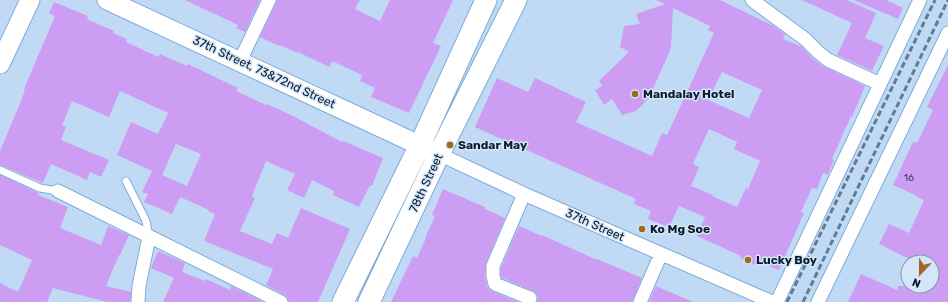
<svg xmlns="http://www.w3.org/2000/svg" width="948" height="302" font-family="Rubik,sans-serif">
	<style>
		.building { fill: #cd9df4; fill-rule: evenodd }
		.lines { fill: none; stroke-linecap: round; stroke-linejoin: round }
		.lane-casing { stroke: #7fabd7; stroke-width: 9 }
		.street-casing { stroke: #7fabd7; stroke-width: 15 }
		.secondary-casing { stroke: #7fabd7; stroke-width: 21 }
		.primary-casing { stroke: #7fabd7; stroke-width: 23 }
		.lane { stroke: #fff; stroke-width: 7 }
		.street { stroke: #fff; stroke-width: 13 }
		.secondary { stroke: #fff; stroke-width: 19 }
		.primary { stroke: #fff; stroke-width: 21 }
		.rail { stroke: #647a90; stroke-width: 3; stroke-dasharray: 6 3; stroke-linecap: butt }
		.poi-dot { fill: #9e6821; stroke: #d4e6f9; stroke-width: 1.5 }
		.labels { text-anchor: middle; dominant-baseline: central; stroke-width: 3; stroke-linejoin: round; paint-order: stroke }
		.number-label { font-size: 10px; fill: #3c3c5e }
		.street-label { font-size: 12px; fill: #0b1c2c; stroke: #d4e6f9 }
		.poi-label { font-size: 12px; font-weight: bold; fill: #0b1c2c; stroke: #d4e6f9; text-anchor: start }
	</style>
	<rect width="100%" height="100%" fill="#c0daf6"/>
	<!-- building -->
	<path class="building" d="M185 0H260L245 32 236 28 238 25Z
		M277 0H360L355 9 380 21 390 0H453L433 43 441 46 409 113 371 97 375 88 360 81 362 75 332 61 329 67 298 52 297 53 280 45 279 46 260 37 276 3Z
		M656 0H720L772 25 785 34 783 39 802 47 812 58 823 66 865 86 852 117 851 116 847 126V125L832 159 834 160 828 175 823 173 817 189 812 188 801 212 804 213 779 270 758 261 755 265 740 258 741 256 697 236 705 217 679 206 669 227 648 219 651 211 634 204 636 199 475 127 497 78 528 92 535 78 586 102 576 122 652 156 662 133 667 135 693 79 714 33 708 30 710 26 673 8 671 48 649 98 636 111 622 115 612 99 604 105 595 90 602 86 599 81 629 52 620 47 624 26 640 24 636 14 665 4ZM722 72 762 90 749 118 708 100ZM709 129 737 142 734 149 760 161 748 189 746 188 737 207 712 196 713 195 691 186 699 167 693 164Z
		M802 0H847L876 13 865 38 884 46 872 71 837 55 852 23Z
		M854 0H886L903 8 898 19Z
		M54 2 88 16 87 19 114 31 113 33 127 39 126 42 158 57 160 54 187 66 188 64 238 88 236 91 266 105 267 104 293 116 342 142 343 141 383 158 372 186 370 185 359 207 333 195 334 191 312 180 304 198 287 190 295 174 266 161 252 196 255 198 240 231 272 244 277 233 288 238 301 208 350 229 318 302H289L288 298 285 295 266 285 273 269 204 241 215 214 208 211 209 210 180 197 172 214 144 202 148 194 142 192 152 171 117 155 131 122 158 134 168 113 120 91 109 117 72 101 62 125 66 127 61 140 109 160 101 177 90 172 87 180 51 164 43 183 0 165V151L21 101 25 90 24 89 55 16 49 13ZM176 144 201 154 187 186 162 175Z
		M948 65V302H848L861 274 897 290 898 286H932V262H915L879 244 889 224 909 233 924 200 917 197V196L893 185 913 142 917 143 933 110 927 107Z
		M0 175 39 193 38 195 68 207 60 228 101 245 108 226 129 235 120 255H119L106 286 131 292 130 302H107L53 288 47 302H0V283L18 292 32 260 0 245Z
		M443 189 485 207V209L505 218 486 263 485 278 487 286 489 290 518 302H391L413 256 417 258 426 238H425L435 216 432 215Z
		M519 226 542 236V235L597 260V259L642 278 632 302H537L538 297 536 293 533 291 502 278 501 275V268Z
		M158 251 185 263 182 272 205 281 206 279 230 290 231 286 263 302H163L174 278 151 268Z
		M656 286 693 302H649Z"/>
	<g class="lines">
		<defs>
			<path id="lane" d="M0 170 40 188 58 191
				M126 181 146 221 149 237"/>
			<path id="street" d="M752 0 805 39 818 52 828 60 880 84
				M240 61 269 0
				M439 154 524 194 772 302
				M58 191 281 302
				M524 194 493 266V276L495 284 530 298
				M138 302 139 286 149 237
				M640 302 661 254
				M777 302 920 0
				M818 302 948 33"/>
			<path id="secondary" d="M107 0 434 152
				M0 64 30 0"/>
			<path id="primary" d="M343 302 420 145 486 0
				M369 302 439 154 516 0"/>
		</defs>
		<!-- lane casing -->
		<use href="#lane" class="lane-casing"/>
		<!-- street casing -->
		<use href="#street" class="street-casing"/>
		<!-- secondary casing -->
		<use href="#secondary" class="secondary-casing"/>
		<!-- primary casing -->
		<use href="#primary" class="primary-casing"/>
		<!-- lane -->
		<use href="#lane" class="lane"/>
		<!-- street -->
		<use href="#street" class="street"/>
		<!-- secondary -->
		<use href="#secondary" class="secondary"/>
		<!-- primary -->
		<use href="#primary" class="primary"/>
		<!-- rail -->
		<path class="rail" d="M787 302 935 0
			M803 302 948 0"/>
	</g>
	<!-- markers -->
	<g class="poi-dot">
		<circle cx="635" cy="94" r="4"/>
		<circle cx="450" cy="145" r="4"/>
		<circle cx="642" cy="229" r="4"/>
		<circle cx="748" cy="260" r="4"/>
	</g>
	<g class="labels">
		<!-- number labels -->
		<g class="number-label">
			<text x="909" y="178">16</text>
		</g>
		<!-- street labels -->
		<g class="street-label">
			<text transform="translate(264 72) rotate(25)">37th Street, 73&amp;72nd Street</text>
			<text transform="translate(426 183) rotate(-65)">78th Street</text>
			<text transform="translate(595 225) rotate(24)">37th Street</text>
		</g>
		<!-- poi labels -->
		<g class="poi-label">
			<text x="643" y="94">Mandalay Hotel</text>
			<text x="458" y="145">Sandar May</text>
			<text x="650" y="229">Ko Mg Soe</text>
			<text x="756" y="260">Lucky Boy</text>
		</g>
	</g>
	<!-- north arrow -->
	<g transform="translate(920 274) rotate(202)"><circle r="19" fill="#d4e6f9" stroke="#8495a7"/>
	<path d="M0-3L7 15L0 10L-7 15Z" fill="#9e6821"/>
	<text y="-6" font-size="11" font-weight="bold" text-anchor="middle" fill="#0b1c2c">N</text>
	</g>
</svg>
